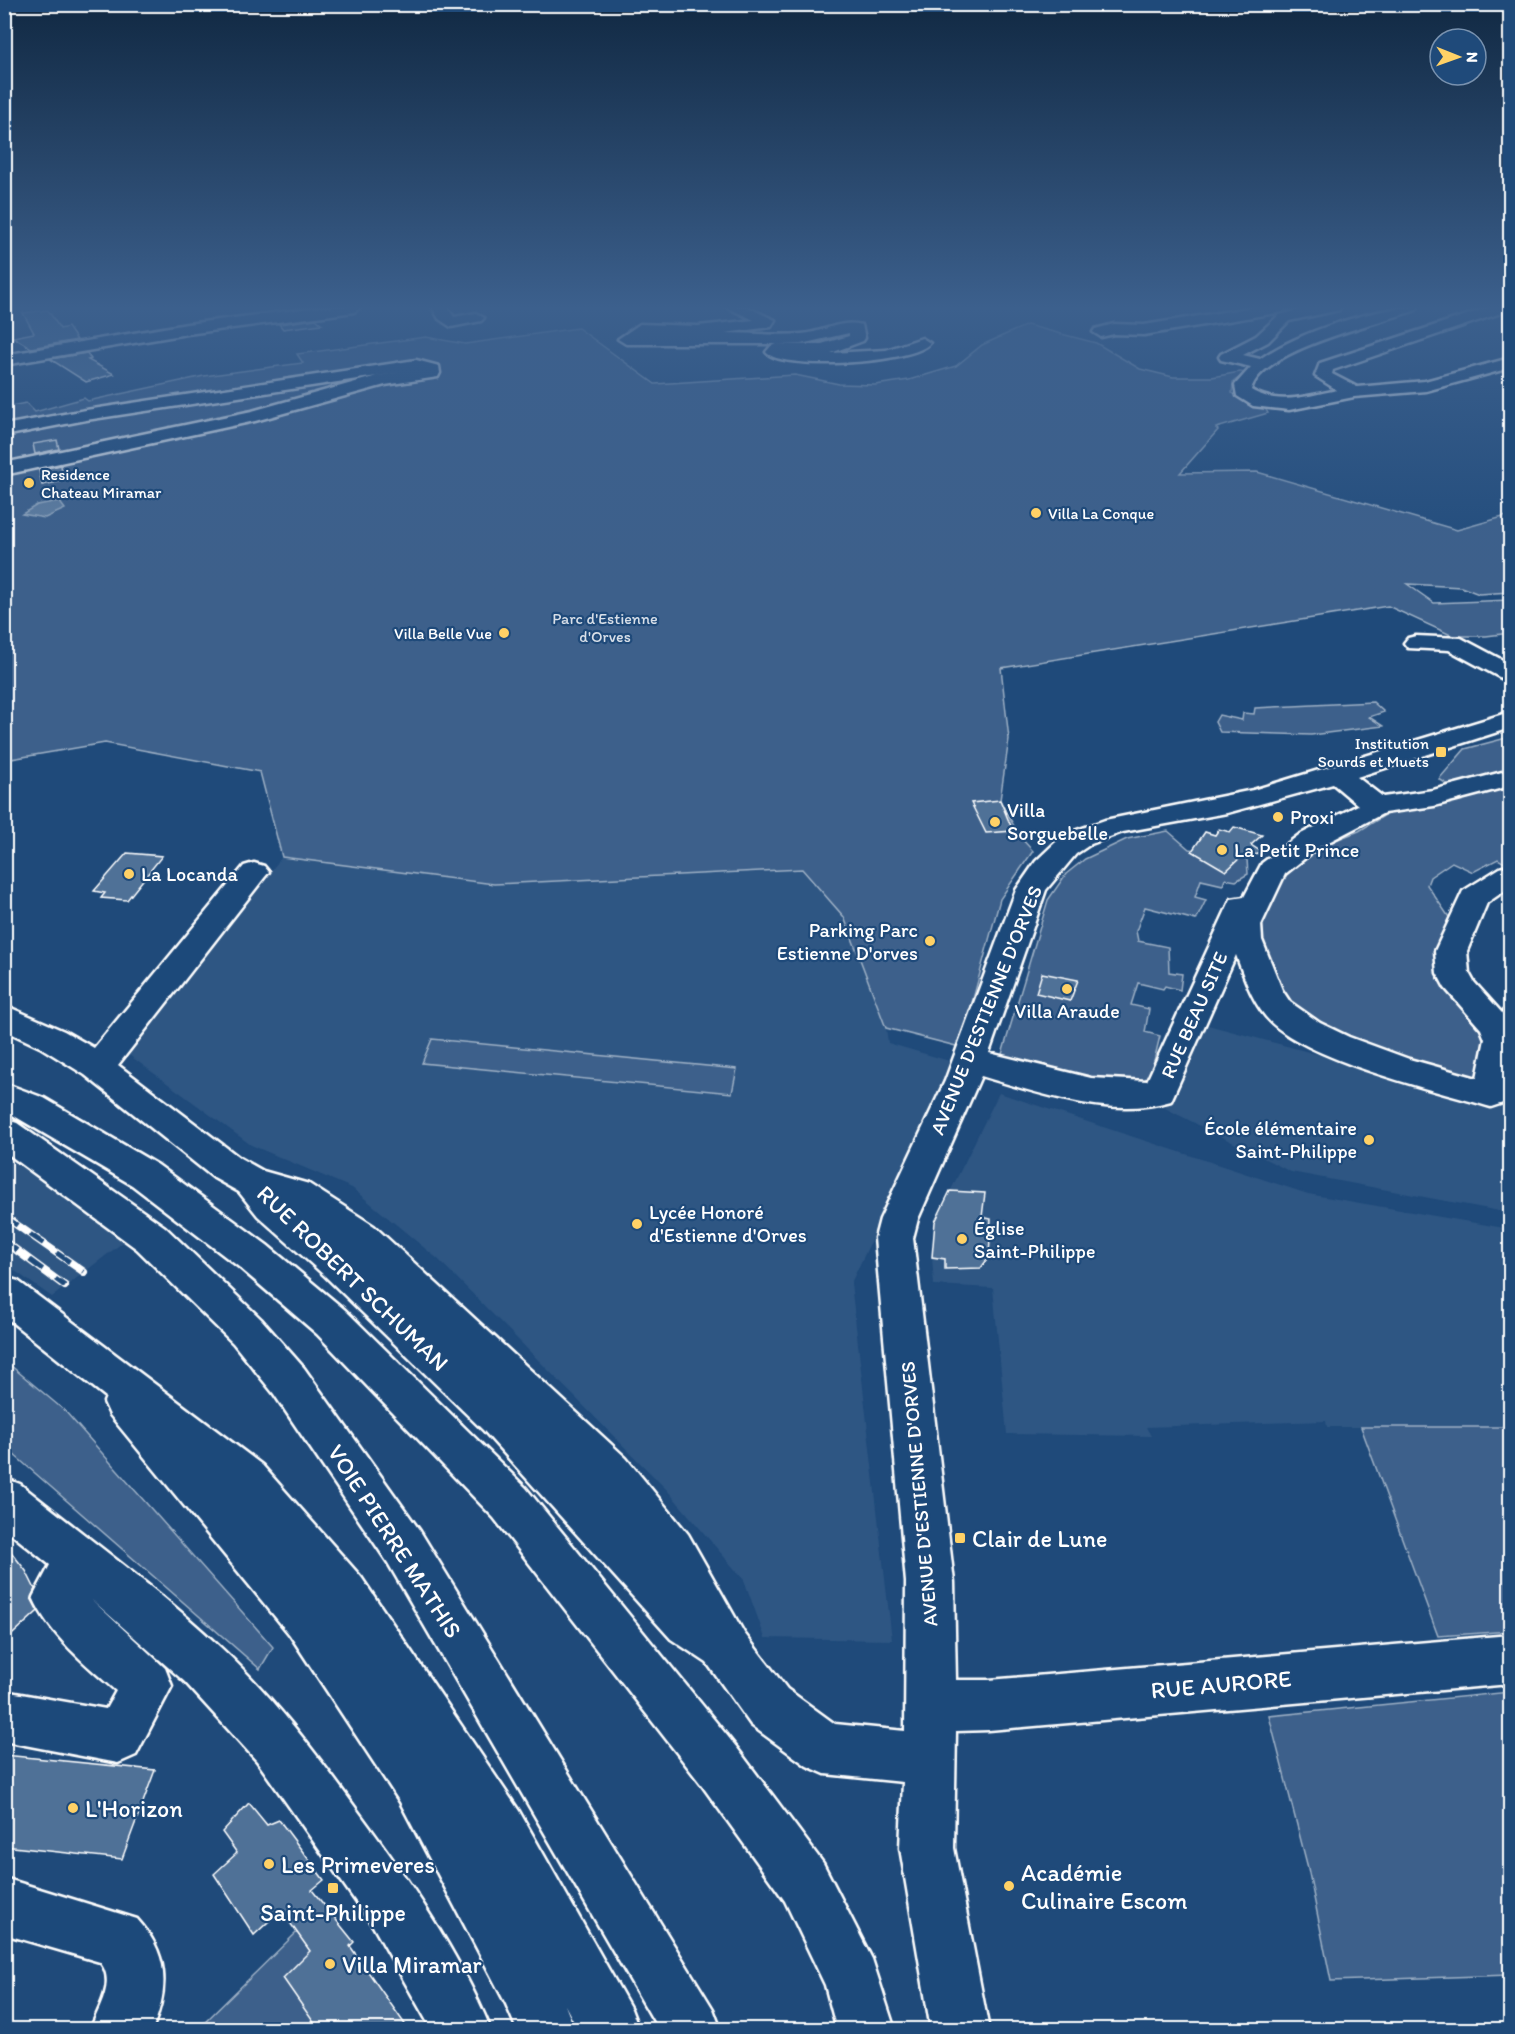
<svg xmlns="http://www.w3.org/2000/svg" width="1515" height="2034" font-family="Itim,sans-serif">
	<style>
		.built { fill: #2e5683 }
		.green { fill: #3c618b; stroke: #9eb0c5; stroke-width: 1.5 }
		.water { fill: #6583a4; stroke: #a3b5c8; stroke-width: 1.5 }
		.building { fill: #507197; stroke: #fff; stroke-width: 1.5 }
		.lines { fill: none; stroke-linecap: round; stroke-linejoin: round }
		.minor-casing { stroke: #fff; stroke-width: 5 }
		.highway-casing { stroke: #fff; stroke-width: 5 }
		.minor { fill: #1f4a7a; fill-rule: evenodd }
		.highway { fill: #1f4a7a; fill-rule: evenodd }
		.rail-casing { stroke: #fff; stroke-width: 8 }
		.rail { stroke: #1f4a7a; stroke-width: 5; stroke-dasharray: 16; stroke-linecap: butt }
		.poi-dot { fill: #ffd166; stroke: #1f4a7a; stroke-width: 2 }
		.labels { text-anchor: middle; dominant-baseline: central; stroke-width: 4.5; stroke-linejoin: round; paint-order: stroke }
		.far-poi-label { font-size: 16px; fill: #fff; stroke: #1f4a7a; text-anchor: start }
		.far-park-label { font-size: 16px; fill: #d8dfe8; stroke: #1f4a7a }
		.poi-label { font-size: 20px; fill: #fff; stroke: #1f4a7a; text-anchor: start }
		.street-label { font-size: 20px; fill: #fff; stroke: #1f4a7a }
		.near-street-label { font-size: 24px; fill: #fff; stroke: #1f4a7a }
		.near-poi-label { font-size: 24px; fill: #fff; stroke: #1f4a7a; text-anchor: start }
	</style>
	<rect width="100%" height="100%" fill="#1f4a7a"/>
	<filter id="ink" filterUnits="userSpaceOnUse"><feTurbulence type="fractalNoise" baseFrequency=".0167" numOctaves="2"/><feDisplacementMap in="SourceGraphic" scale="12" xChannelSelector="R" yChannelSelector="G"/><feConvolveMatrix kernelMatrix="1 2 1 2 8 2 1 2 1" color-interpolation-filters="sRGB"/></filter>
	<g filter="url(#ink)">
		<!-- built -->
		<path class="built" d="M282 857 494 884 802 869 844 917 886 1028 888 1043 956 1063 851 1283 892 1640 765 1638 744 1580 667 1490 439 1260 352 1188 251 1145 125 1052Z
			M1204 1024 1510 1106V1213L1291 1172 1165 1108Z
			M999 1093 1308 1194 1510 1229V1427H1327L1326 1421 1146 1427 1151 1436 1007 1434 993 1288 934 1285 932 1257 935 1222Z
			M4 1154 126 1240 52 1297 5 1264Z"/>
		<!-- green -->
		<path class="green" d="M1027 325 1096 343 1140 369 1173 377H1212L1240 372 1246 373 1233 382 1232 393 1265 408 1268 413 1216 428 1218 430 1180 473 1257 472 1457 530 1510 515V592L1479 594 1461 587 1407 584 1434 603 1510 600V633L1486 636H1453L1388 606 1001 668 1009 739 1000 800 1020 837 1033 851 1000 899 960 1047 886 1028 844 917 802 869 494 884 282 857 260 772 105 743 5 760V434L108 416 5 427V407L26 403 35 412 84 398 88 401 204 376 303 363 297 354 426 337 465 344 578 328 655 384 795 375 839 384 875 385 909 380 956 366 982 345Z
			M1373 702 1384 712 1369 717 1383 726 1311 735 1220 732 1215 722 1219 715 1242 720 1243 713 1254 714 1255 708Z
			M1510 737V768L1453 788 1439 779 1465 749Z
			M1510 781V862L1506 864 1498 859 1473 872 1452 862 1430 877 1427 885 1455 926 1447 971 1493 1028 1478 1078 1328 1035 1280 1003 1257 925 1280 880 1315 848 1359 831 1385 815 1400 809 1477 793Z
			M1168 831 1189 849 1247 859 1248 874 1236 881 1225 879 1223 885 1201 880 1195 897 1206 900 1196 920 1145 907 1136 931 1138 941 1168 947 1169 972 1182 974 1180 990 1165 986 1163 989 1138 983 1131 1005 1149 1009 1145 1032 1160 1036 1147 1090 1000 1061 1048 900 1066 874 1085 859 1127 839Z
			M432 1039 737 1069 732 1093 422 1063Z
			M4 1360 65 1411 273 1647 260 1669 5 1447Z
			M1361 1427H1510V1631L1438 1636Z
			M1510 1692V1975L1331 1981 1308 1868 1269 1716Z
			M297 1932 311 1950 319 2029 197 2030Z"/>
		<!-- water -->
		<path class="water" d="M59 501 65 509 45 518 22 514 37 505Z"/>
		<!-- building -->
		<path class="building" d="M48 310 60 329 68 327 77 340 31 348 13 337 34 333 23 313Z
			M316 319 322 324 283 329 279 324Z
			M87 353 91 359 88 360 114 374 86 382 50 359Z
			M57 440 59 449 35 454 33 444Z
			M61 465 63 481 42 485 39 470Z
			M1000 800 1013 831 986 833 971 803Z
			M1234 827 1262 835 1251 845 1263 853 1240 858 1226 871 1192 851 1205 832 1215 835 1219 829 1230 832Z
			M127 853 162 856 127 900 101 898 105 893 94 891Z
			M1042 973 1078 980 1070 1001 1036 993Z
			M950 1191 985 1193 982 1217 991 1219 989 1257 981 1268 945 1269V1259L932 1257 935 1222Z
			M4 1543 26 1571 35 1589 31 1598 38 1611 4 1642Z
			M4 1755 155 1770 122 1859 4 1846Z
			M249 1803 267 1825 279 1820 324 1880 312 1890 354 1942 350 1946 409 2030H319L283 1978 310 1951 281 1910 254 1935 214 1874 237 1853 222 1832Z"/>
		<g class="lines">
			<defs>
				<path id="minor" d="M318 307H361L354 312 187 334 4 365V355L187 324Z
					M432 307H447L454 317 476 313 484 318 481 321 451 327 439 319Z
					M726 307H747L775 320 771 327 725 333C750 333 776 336 801 334 823 333 839 319 862 325L865 338 863 341 831 353 886 350 922 338 930 343C913 364 780 371 766 352L771 346 777 344 818 345 849 336V333L801 344H626L618 339 640 324 698 326 754 320Z
					M1254 307H1289L1282 312 1144 335 1114 334 1101 337 1093 332 1095 329 1114 324 1144 325Z
					M1313 307H1341L1339 310 1289 321 1268 342 1243 355 1260 359C1296 333 1375 307 1418 307L1416 310C1381 323 1260 349 1251 390 1278 406 1308 396 1337 390L1315 376 1320 363 1491 307H1510V310L1333 370 1332 374 1357 387 1425 381 1510 358V368L1426 391 1354 397 1289 410 1253 406 1237 396 1235 385 1251 367 1221 360 1219 357 1221 354 1256 336 1279 315Z
					M416 360 439 366 440 373 438 377 385 385 255 421 4 475V463L252 411 377 376 417 370 86 420 4 436V425L86 410Z
					M1416 636 1461 638 1510 664V680L1501 678 1449 650 1408 648 1404 643 1408 638Z
					M1510 712V728L1357 777 1383 797 1433 790 1510 770V786L1434 806 1384 813 1319 847 1285 874 1261 925 1262 940 1282 990 1290 1002 1320 1023 1349 1037 1409 1059 1477 1078 1485 1039 1481 1029 1445 988 1437 973 1435 951 1463 891 1500 868 1510 865V887L1487 903 1467 951 1469 973 1474 982 1510 1022V1083L1503 1103 1491 1107C1437 1091 1301 1059 1266 1017 1251 999 1244 976 1236 955L1171 1101C1111 1119 1039 1093 981 1076L918 1219 913 1238 954 1582 956 1680H989L1510 1635V1684L989 1730 956 1731 954 1848 989 2030H931L900 1848 903 1782 825 1774 807 1766 751 1725 707 1663 671 1639 484 1431 325 1276 258 1216 239 1192 214 1178 85 1075 40 1047 4 1030V1005L64 1031 94 1048 244 866 254 863 264 866 269 872 264 878 118 1065 240 1158 263 1171 309 1184 374 1226 626 1458 688 1534 744 1633 787 1689 835 1724 905 1731 906 1582 875 1238 880 1219 945 1081 1016 890 1036 861 1056 842 1071 832 1105 820 1253 790ZM1333 784 1358 805 1299 835 1262 863 1244 897 1231 899 1147 1081 1091 1078 989 1053 1046 890 1076 854 1091 844 1123 832 1227 813Z
					M4 1478 20 1484C87 1538 157 1588 220 1647 273 1696 315 1752 357 1810 408 1879 458 1950 491 2030H432L373 1926 257 1761 185 1682 91 1599 165 1668 172 1686 136 1755 118 1763 4 1741V1691L106 1709 116 1691C86 1664 49 1635 33 1597L50 1565 4 1528Z
					M4 1878 137 1919C168 1953 170 1987 152 2030H90C98 2009 117 1982 100 1962L4 1934Z"/>
				<path id="highway" d="M4 1083 44 1098 158 1165 267 1245 345 1310 526 1488 737 1748 823 1863 872 1959 895 2030H837L825 1985 785 1901 701 1784 494 1518 317 1334 239 1267 132 1185 4 1110Z
					M4 1119 17 1123 165 1227 261 1319 304 1368 420 1531 713 2009 721 2030H659L388 1563 274 1394 233 1343 137 1249 4 1151Z
					M4 1277 18 1281 262 1465 361 1577 519 1811 631 2009 639 2030H578L565 2005 575 2030H517L506 2004 400 1802 290 1635 110 1415 104 1402 106 1397 4 1316Z"/>
			</defs>
			<!-- minor casing -->
			<use href="#minor" class="minor-casing"/>
			<!-- highway casing -->
			<use href="#highway" class="highway-casing"/>
			<!-- minor -->
			<use href="#minor" class="minor"/>
			<!-- highway -->
			<use href="#highway" class="highway"/>
			<defs>
				<path id="rail" d="M4 1216 84 1272
					M4 1241 65 1286"/>
			</defs>
			<!-- rail casing -->
			<use href="#rail" class="rail-casing"/>
			<!-- rail -->
			<use href="#rail" class="rail"/>
		</g>
	</g>
	<!-- sky -->
	<linearGradient id="sky" x2="0" y2="1"><stop stop-color="#112943"/><stop offset="0.52" stop-color="#3c608d"/><stop offset="1" stop-color="#3c608d" stop-opacity="0"/></linearGradient>
	<rect width="1515" height="592" fill="url(#sky)"/>
	<!-- markers -->
	<g class="poi-dot">
		<circle cx="29" cy="483" r="6"/>
		<circle cx="1036" cy="513" r="6"/>
		<circle cx="504" cy="633" r="6"/>
		<rect x="1435" y="746" width="12" height="12" rx="3"/>
		<circle cx="1278" cy="817" r="6"/>
		<circle cx="995" cy="822" r="6"/>
		<circle cx="1222" cy="850" r="6"/>
		<circle cx="129" cy="874" r="6"/>
		<circle cx="930" cy="941" r="6"/>
		<circle cx="1067" cy="989" r="6"/>
		<circle cx="1369" cy="1140" r="6"/>
		<circle cx="637" cy="1224" r="6"/>
		<circle cx="962" cy="1239" r="6"/>
		<rect x="954" y="1532" width="12" height="12" rx="3"/>
		<circle cx="73" cy="1808" r="6"/>
		<circle cx="269" cy="1864" r="6"/>
		<circle cx="1009" cy="1886" r="6"/>
		<rect x="327" y="1882" width="12" height="12" rx="3"/>
		<circle cx="330" cy="1964" r="6"/>
	</g>
	<g class="labels">
		<!-- far-poi labels -->
		<g class="far-poi-label">
			<text x="41" y="474">Residence<tspan x="41" dy="18">Chateau Miramar</tspan></text>
			<text x="1048" y="513">Villa La Conque</text>
			<text x="492" y="633" text-anchor="end">Villa Belle Vue</text>
			<text x="1429" y="743" text-anchor="end">Institution<tspan x="1429" dy="18">Sourds et Muets</tspan></text>
		</g>
		<!-- far-park labels -->
		<g class="far-park-label">
			<text x="605" y="618">Parc d'Estienne<tspan x="605" dy="18">d'Orves</tspan></text>
		</g>
		<!-- poi labels -->
		<g class="poi-label">
			<text x="1007" y="810">Villa<tspan x="1007" dy="23">Sorguebelle</tspan></text>
			<text x="1290" y="817">Proxi</text>
			<text x="1234" y="850">La Petit Prince</text>
			<text x="141" y="874">La Locanda</text>
			<text x="918" y="930" text-anchor="end">Parking Parc<tspan x="918" dy="23">Estienne D'orves</tspan></text>
			<text x="1067" y="1011" text-anchor="middle">Villa Araude</text>
			<text x="1357" y="1128" text-anchor="end">École élémentaire<tspan x="1357" dy="23">Saint-Philippe</tspan></text>
			<text x="649" y="1212">Lycée Honoré<tspan x="649" dy="23">d'Estienne d'Orves</tspan></text>
			<text x="974" y="1228">Église<tspan x="974" dy="23">Saint-Philippe</tspan></text>
		</g>
		<!-- street labels -->
		<g class="street-label">
			<text transform="translate(986 1010) rotate(-68)">AVENUE D'ESTIENNE D'ORVES</text>
			<text transform="translate(1194 1015) rotate(-66)">RUE BEAU SITE</text>
			<text transform="translate(919 1494) rotate(-95)">AVENUE D'ESTIENNE D'ORVES</text>
		</g>
		<!-- near-street labels -->
		<g class="near-street-label">
			<text transform="translate(353 1278) rotate(44)">RUE ROBERT SCHUMAN</text>
			<text transform="translate(395 1541) rotate(57)">VOIE PIERRE MATHIS</text>
			<text transform="translate(1221 1684) rotate(-5)">RUE AURORE</text>
		</g>
		<!-- near-poi labels -->
		<g class="near-poi-label">
			<text x="972" y="1538">Clair de Lune</text>
			<text x="85" y="1808">L'Horizon</text>
			<text x="281" y="1864">Les Primeveres</text>
			<text x="1021" y="1872">Académie<tspan x="1021" dy="28">Culinaire Escom</tspan></text>
			<text x="333" y="1912" text-anchor="middle">Saint-Philippe</text>
			<text x="342" y="1964">Villa Miramar</text>
		</g>
	</g>
	<!-- margin -->
	<rect width="1515" height="2034" fill="none" stroke="#1f4a7a" stroke-width="24"/>
	<rect x="12" y="12" width="1491" height="2010" fill="none" stroke="#fff" stroke-width="2" filter="url(#ink)"/>
	<!-- north arrow -->
	<g transform="translate(1458 57) rotate(91)"><circle r="28" fill="#1f4a7a" stroke="#7992af" stroke-width="1.5"/>
	<path d="M0-4.5L10 22L0 15L-10 22Z" fill="#ffd166"/>
	<text y="-9" font-size="16" font-weight="bold" text-anchor="middle" fill="#ffffff">N</text>
	</g>
</svg>
